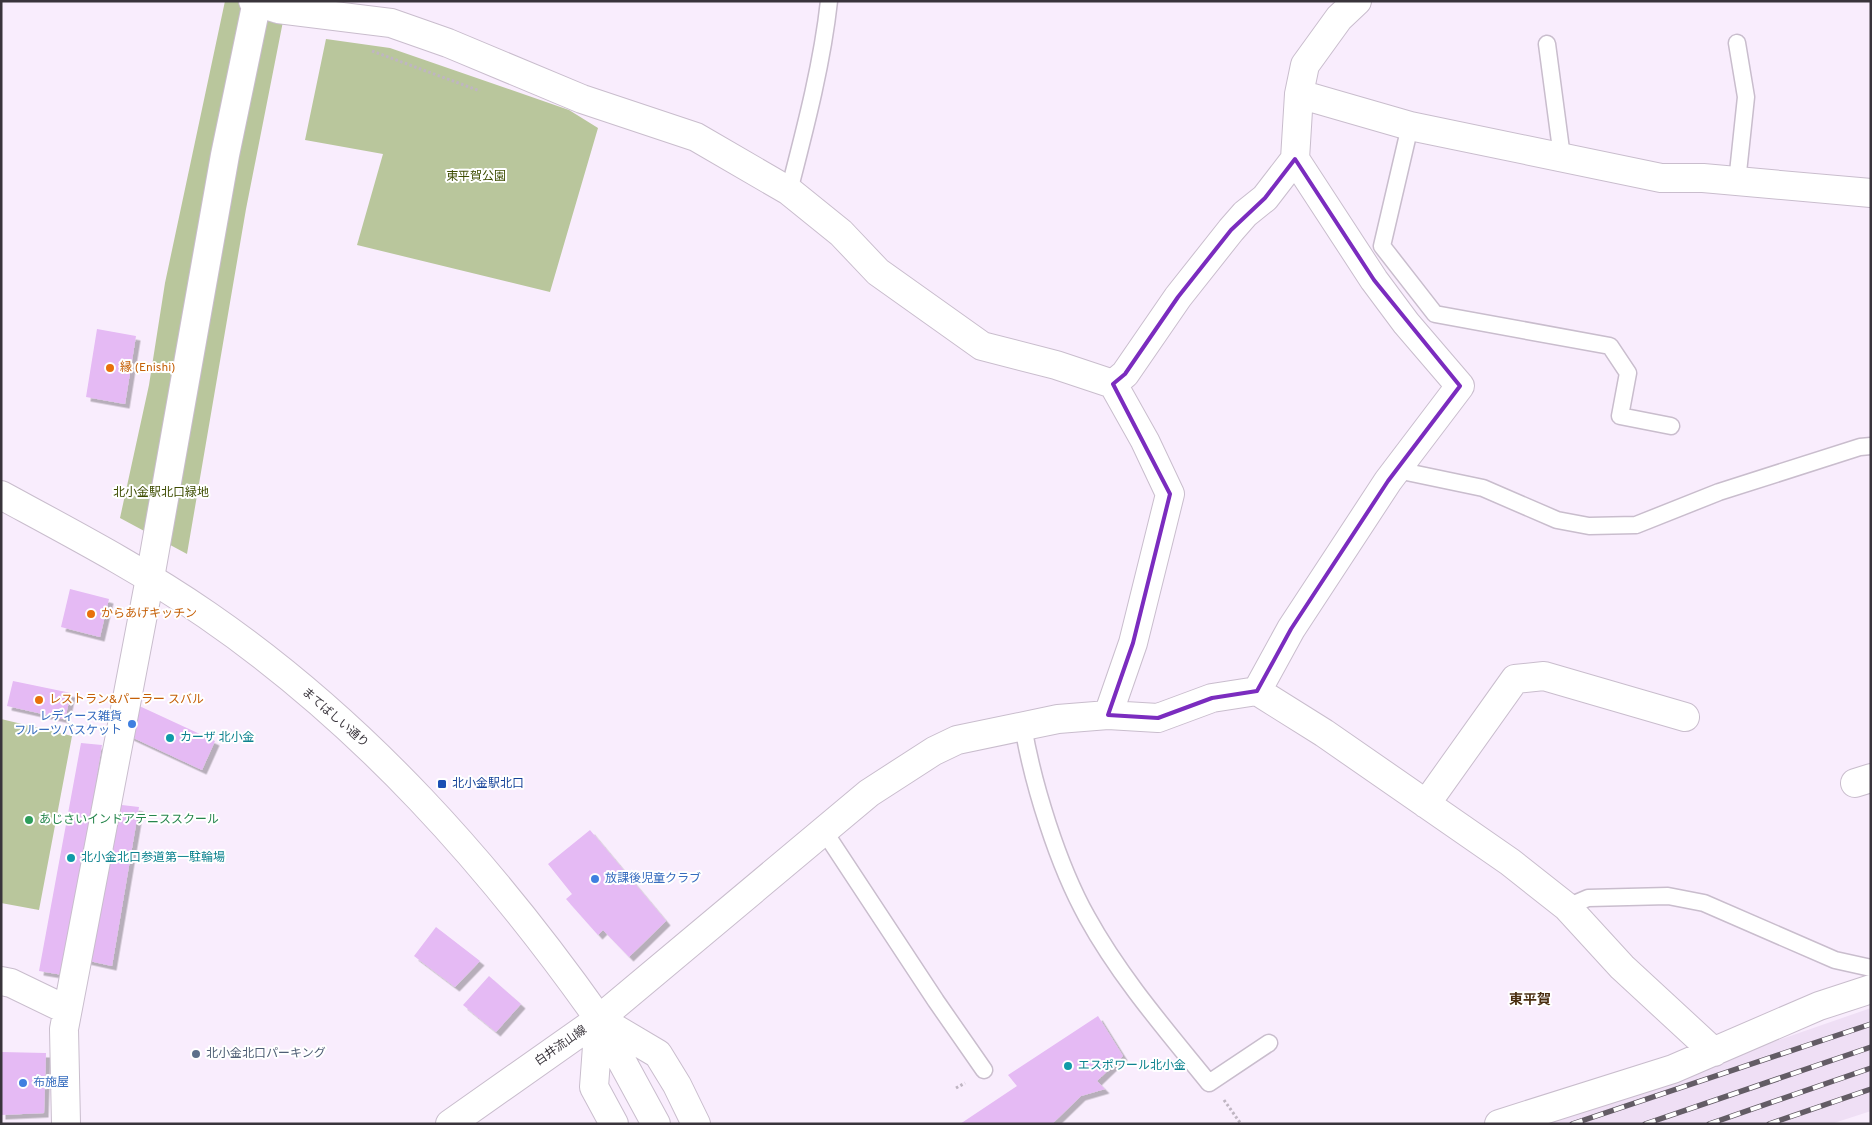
<svg xmlns="http://www.w3.org/2000/svg" width="1872" height="1125" font-family="Overpass,'Noto Sans JP',sans-serif">
	<style>
		.built { fill: #efdff5 }
		.green { fill: #b9c69c }
		.building { fill: #e5baf4; filter: url(#shadow) }
		.lines { fill: none; stroke-linecap: round; stroke-linejoin: round }
		.service-casing { stroke: #c9bdcd; stroke-width: 19 }
		.minor-casing { stroke: #c9bdcd; stroke-width: 30 }
		.tertiary-casing { stroke: #c9bdcd; stroke-width: 30 }
		.secondary-casing { stroke: #c9bdcd; stroke-width: 30 }
		.path { stroke: #bfb5c2; stroke-width: 3; stroke-dasharray: 2.5 2.5; stroke-linecap: butt }
		.service { stroke: #fff; stroke-width: 16 }
		.minor { stroke: #fff; stroke-width: 28 }
		.tertiary { stroke: #fff; stroke-width: 28 }
		.secondary { stroke: #fff; stroke-width: 28 }
		.rail-casing { stroke: #635c65; stroke-width: 5.5 }
		.rail { stroke: #fff; stroke-width: 4; stroke-dasharray: 11; stroke-linecap: butt }
		.marked { fill: none; stroke: #7b2cbf; stroke-width: 4; stroke-linejoin: round }
		.food-dot { fill: #e8710a; stroke: #fff; stroke-width: 2 }
		.shop-dot { fill: #3f7fe0; stroke: #fff; stroke-width: 2 }
		.culture-dot { fill: #0f9aa8; stroke: #fff; stroke-width: 2 }
		.transit-dot { fill: #1a4fb4; stroke: #fff; stroke-width: 2 }
		.leisure-dot { fill: #2e9e5b; stroke: #fff; stroke-width: 2 }
		.service-dot { fill: #5c6f8a; stroke: #fff; stroke-width: 2 }
		.labels { text-anchor: middle; dominant-baseline: central; stroke-width: 4; stroke-linejoin: round; paint-order: stroke }
		.park-label { font-size: 12px; fill: #3d4c00; stroke: #fff }
		.food-label { font-size: 12px; fill: #c56008; stroke: #fff; text-anchor: start }
		.shop-label { font-size: 12px; fill: #366cbe; stroke: #fff; text-anchor: start }
		.street-label { font-size: 12px; fill: #39343b; stroke: #fff }
		.culture-label { font-size: 12px; fill: #0d838f; stroke: #fff; text-anchor: start }
		.transit-label { font-size: 12px; fill: #164399; stroke: #fff; text-anchor: start }
		.leisure-label { font-size: 12px; fill: #27864d; stroke: #fff; text-anchor: start }
		.service-label { font-size: 12px; fill: #4e5e75; stroke: #fff; text-anchor: start }
		.neighbourhood-label { font-size: 14px; font-weight: bold; fill: #4a2e10; stroke: #fff }
	</style>
	<defs>
		<filter id="shadow"><feDropShadow dx="4.5" dy="4.5" stdDeviation="0" flood-color="#0004"/></filter>
	</defs>
	<rect width="100%" height="100%" fill="#f9edfd"/>
	<!-- built -->
	<path class="built" d="M1871 1008V1111L1831 1124H1536Z"/>
	<!-- green -->
	<path class="green" d="M225 1H287L246 209 187 554 120 518 149 385 165 283Z
		M326 39 390 48 569 110 598 128 550 292 357 245 383 154 305 140Z
		M1 719 72 736 39 910 1 903Z"/>
	<!-- building -->
	<path class="building" d="M97 329 136 336 125 404 86 397Z
		M70 589 109 599 100 637 61 627Z
		M13 681 71 693 65 719 7 706Z
		M135 704 215 741 202 770 125 734Z
		M81 743 102 745 63 975 39 971Z
		M113 804 139 807 112 966 85 960Z
		M590 830 666 921 629 957 603 930 598 935 566 899 572 894 548 864Z
		M436 927 480 961 455 987 414 956Z
		M489 976 521 1004 496 1032 463 1005Z
		M1098 1016 1123 1056 1097 1081 1105 1089 1081 1096 1052 1124H960L1017 1086 1008 1075Z
		M1 1052 46 1053 44 1113 1 1115Z"/>
	<g class="lines">
		<defs>
			<path id="service" d="M1737 43 1746 97 1737 182
				M1547 44 1562 157
				M1410 126 1382 246 1435 314 1610 346 1628 373 1620 416 1671 426
				M789 191C805 129 822 65 829 1
				M1397 470 1483 488 1557 520 1589 526 1636 525 1719 492 1860 447 1871 446
				M1023 726C1033 785 1058 865 1087 917 1120 977 1166 1030 1209 1083L1269 1043
				M824 831 936 1001 984 1070
				M1567 907 1588 898 1668 896 1704 903 1835 960 1871 968"/>
			<path id="minor" d="M253 1 278 9 391 23 448 43 582 99 696 137 789 191 841 233 878 272 982 346 1056 365 1113 384 1145 441 1170 494 1133 643 1108 715
				M1299 94 1410 126 1661 178H1703L1871 193
				M1113 384 1125 374 1178 297 1231 230 1245 214 1265 198 1295 159
				M1257 691 1324 733 1510 862 1567 907 1622 967 1714 1052
				M1855 783 1871 778
				M1426 804 1515 679 1544 676 1685 717
				M1 981 11 983 67 1010
				M599 1019 869 793 934 751 957 740 1058 719 1108 715 1158 718 1212 698 1257 691 1291 629 1388 481 1460 386 1406 323 1374 280 1295 159 1299 94 1305 65 1339 18 1357 1
				M66 1124 64 1029 150 578 225 155 257 1
				M1499 1124 1673 1069 1819 1006 1871 989"/>
			<path id="tertiary" d="M1 495C71 533 142 570 207 615 364 723 490 865 599 1019"/>
			<path id="secondary" d="M599 1019 658 1054 677 1085 696 1124
				M599 1019 594 1087 614 1124
				M600 1021 656 1124
				M450 1124 599 1019"/>
		</defs>
		<!-- service casing -->
		<use href="#service" class="service-casing"/>
		<!-- minor casing -->
		<use href="#minor" class="minor-casing"/>
		<!-- tertiary casing -->
		<use href="#tertiary" class="tertiary-casing"/>
		<!-- secondary casing -->
		<use href="#secondary" class="secondary-casing"/>
		<!-- path -->
		<path class="path" d="M372 51 480 91
			M956 1088 965 1083
			M1224 1100 1241 1124"/>
		<!-- service -->
		<use href="#service" class="service"/>
		<!-- minor -->
		<use href="#minor" class="minor"/>
		<!-- tertiary -->
		<use href="#tertiary" class="tertiary"/>
		<!-- secondary -->
		<use href="#secondary" class="secondary"/>
		<defs>
			<path id="rail" d="M1572 1124 1871 1024
				M1645 1124 1871 1047
				M1709 1124 1871 1068
				M1769 1124 1871 1089"/>
		</defs>
		<!-- rail casing -->
		<use href="#rail" class="rail-casing"/>
		<!-- rail -->
		<use href="#rail" class="rail"/>
	</g>
	<!-- marked area -->
	<path class="marked" d="M1295 159 1374 280 1460 386 1388 481 1291 629 1257 691 1212 698 1158 718 1108 715 1133 643 1170 494 1113 384 1125 374 1178 297 1231 230 1265 198Z"/>
	<!-- markers -->
	<g class="food-dot">
		<circle cx="110" cy="368" r="5"/>
		<circle cx="91" cy="614" r="5"/>
		<circle cx="39" cy="700" r="5"/>
	</g>
	<g class="shop-dot">
		<circle cx="132" cy="724" r="5"/>
		<circle cx="595" cy="879" r="5"/>
		<circle cx="23" cy="1083" r="5"/>
	</g>
	<g class="culture-dot">
		<circle cx="170" cy="738" r="5"/>
		<circle cx="71" cy="858" r="5"/>
		<circle cx="1068" cy="1066" r="5"/>
	</g>
	<rect class="transit-dot" x="437" y="779" width="10" height="10" rx="2.5"/>
	<circle class="leisure-dot" cx="29" cy="820" r="5"/>
	<circle class="service-dot" cx="196" cy="1054" r="5"/>
	<g class="labels">
		<!-- park labels -->
		<g class="park-label">
			<text x="476" y="177">東平賀公園</text>
			<text x="161" y="493">北小金駅北口緑地</text>
		</g>
		<!-- food labels -->
		<g class="food-label">
			<text x="120" y="368">縁 (Enishi)</text>
			<text x="101" y="614">からあげキッチン</text>
			<text x="49" y="700">レストラン&amp;パーラー スバル</text>
		</g>
		<!-- shop labels -->
		<g class="shop-label">
			<text x="122" y="717" text-anchor="end">レディース雑貨<tspan x="122" dy="14">フルーツバスケット</tspan></text>
			<text x="605" y="879">放課後児童クラブ</text>
			<text x="33" y="1083">布施屋</text>
		</g>
		<!-- street labels -->
		<g class="street-label">
			<text transform="translate(335 718) rotate(41)">まてばしい通り</text>
			<text transform="translate(561 1046) rotate(-35)">白井流山線</text>
		</g>
		<!-- culture labels -->
		<g class="culture-label">
			<text x="180" y="738">カーザ 北小金</text>
			<text x="81" y="858">北小金北口参道第一駐輪場</text>
			<text x="1078" y="1066">エスポワール北小金</text>
		</g>
		<!-- transit labels -->
		<g class="transit-label">
			<text x="452" y="784">北小金駅北口</text>
		</g>
		<!-- leisure labels -->
		<g class="leisure-label">
			<text x="39" y="820">あじさいインドアテニススクール</text>
		</g>
		<!-- service labels -->
		<g class="service-label">
			<text x="206" y="1054">北小金北口パーキング</text>
		</g>
		<!-- neighbourhood labels -->
		<g class="neighbourhood-label">
			<text x="1530" y="1000">東平賀</text>
		</g>
	</g>
	<!-- border -->
	<rect width="1872" height="1125" fill="none" stroke="#39343b" stroke-width="5"/>
</svg>
